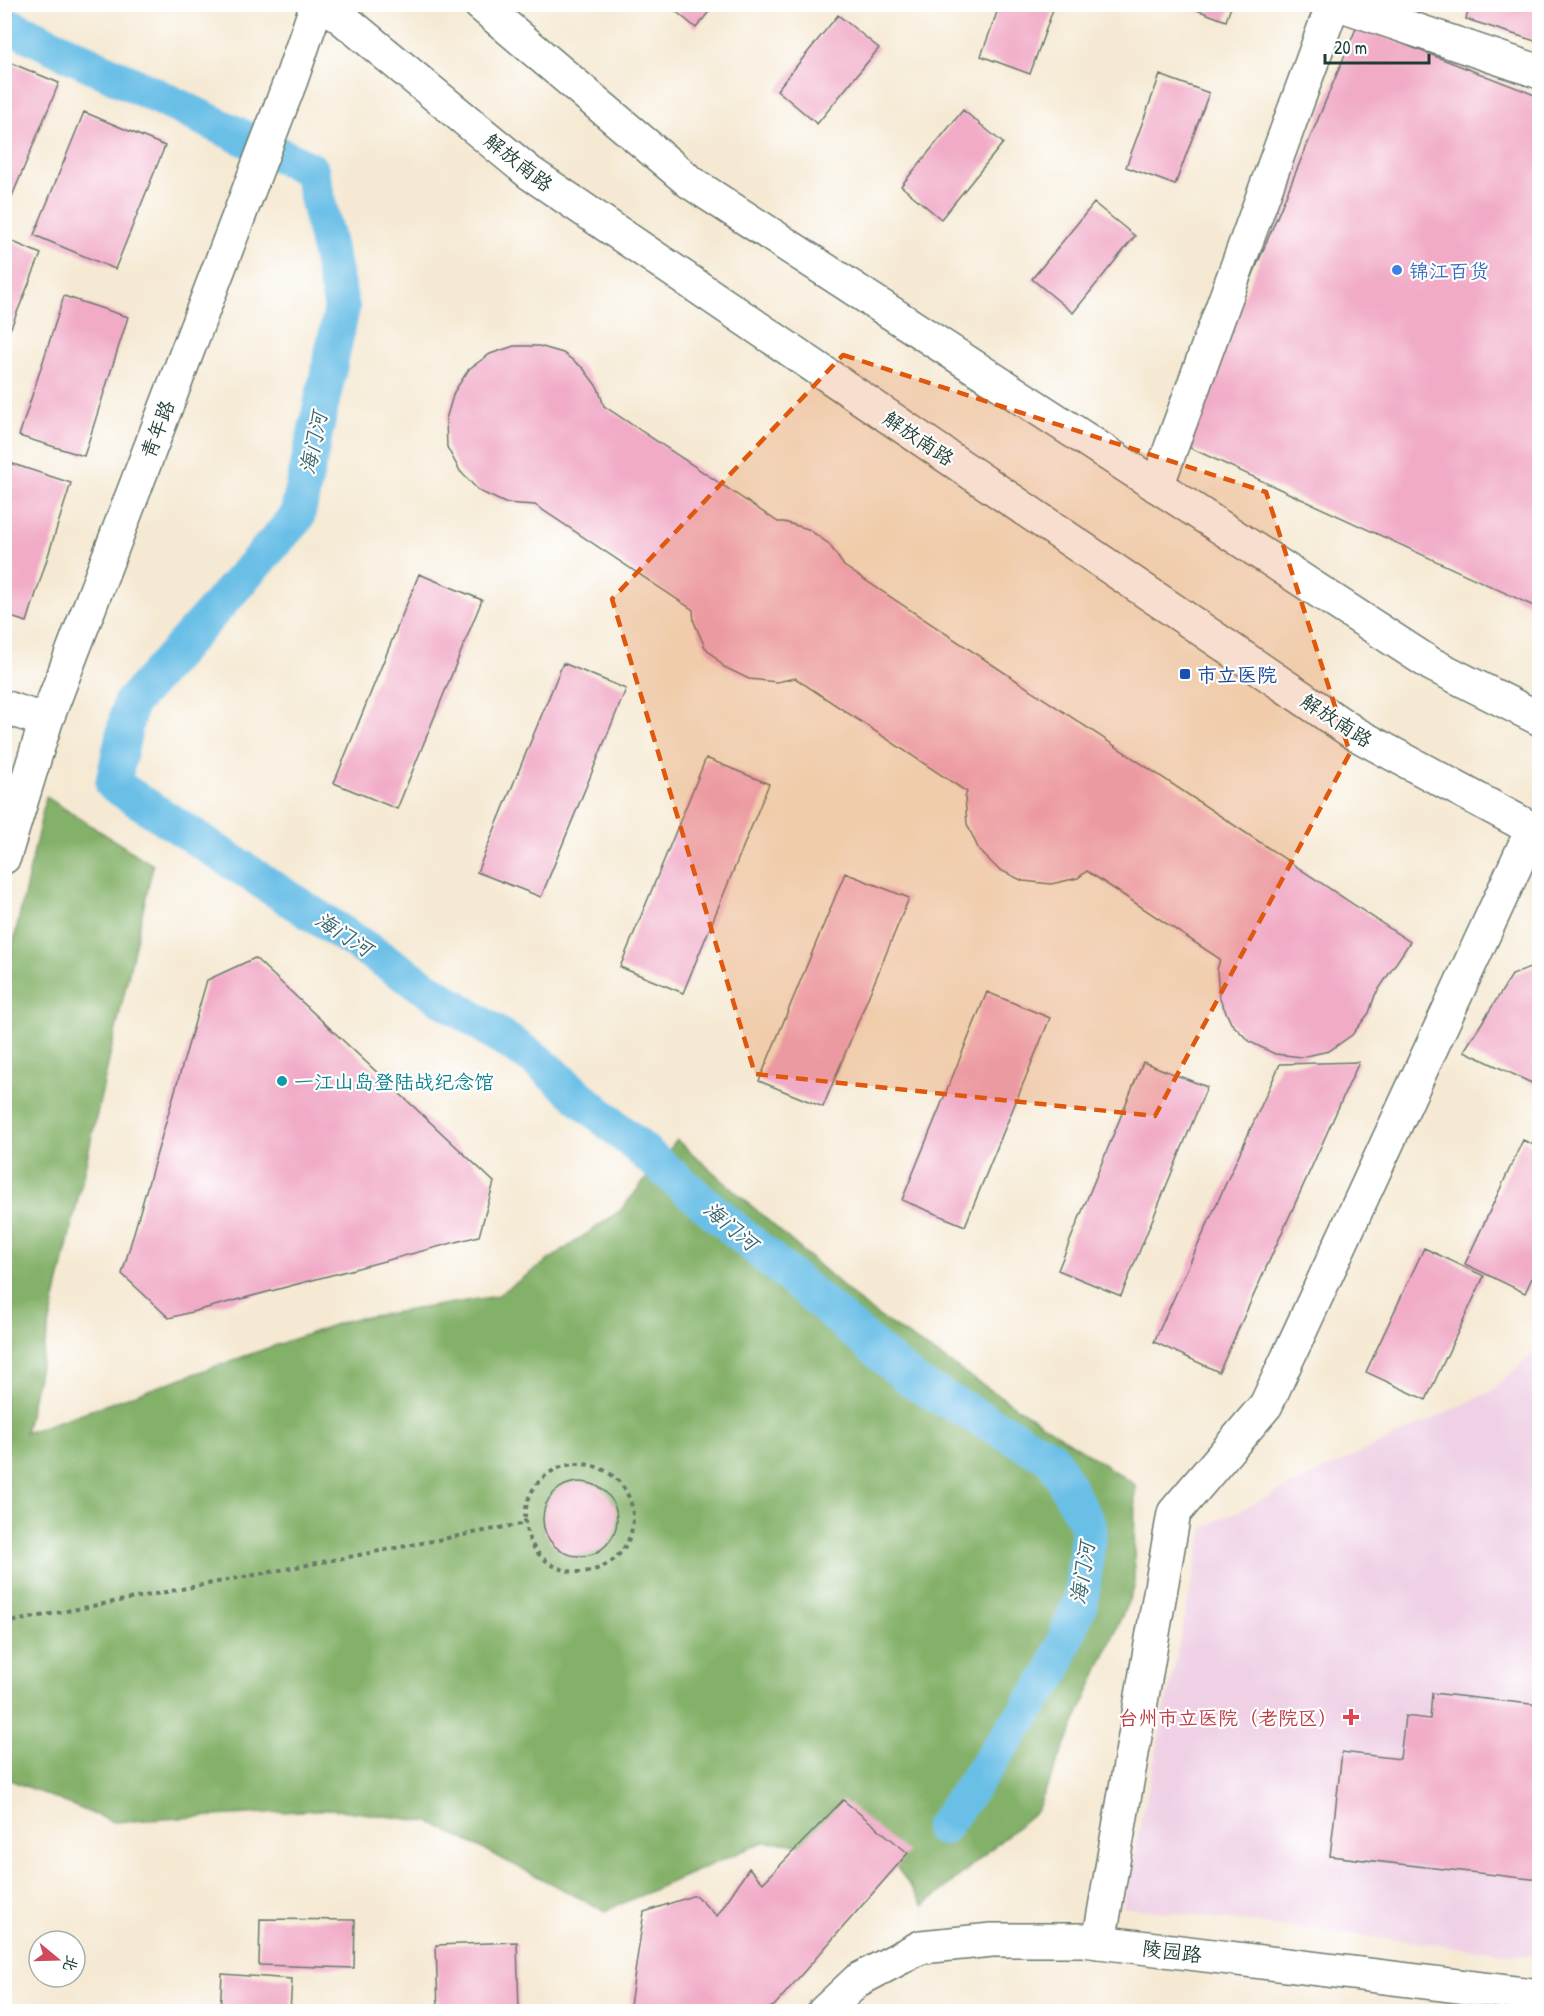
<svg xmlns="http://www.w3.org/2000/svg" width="1544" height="2016" font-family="'Patrick Hand','LXGW WenKai TC',sans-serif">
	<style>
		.built { fill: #efd0e5 }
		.forest { fill: #84b169; stroke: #52774e; stroke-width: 1.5 }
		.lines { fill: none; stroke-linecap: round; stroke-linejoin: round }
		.canal { stroke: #6bbfe7; stroke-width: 36 }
		.building { fill: #f1abc7 }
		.street-casing { stroke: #6a796c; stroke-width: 36 }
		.secondary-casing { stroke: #6a796c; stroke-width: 36 }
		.primary-casing { stroke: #6a796c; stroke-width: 36 }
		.path { stroke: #6a796c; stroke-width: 4; stroke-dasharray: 4.5 4.5; stroke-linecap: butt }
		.street { stroke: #fff; stroke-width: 33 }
		.secondary { stroke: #fff; stroke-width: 33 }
		.primary { stroke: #fff; stroke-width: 33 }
		.marked { fill: #de580e; fill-opacity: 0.2; stroke: #de580e; stroke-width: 4.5; stroke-dasharray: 12 8; stroke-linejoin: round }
		.shop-dot { fill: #3f7fe0; stroke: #fff; stroke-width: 2 }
		.transit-dot { fill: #1a4fb4; stroke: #fff; stroke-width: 2 }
		.culture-dot { fill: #0f9aa8; stroke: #fff; stroke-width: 2 }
		.health-dot { fill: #e0444e; stroke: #fff; stroke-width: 2 }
		.labels { text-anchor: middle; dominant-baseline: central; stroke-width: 4.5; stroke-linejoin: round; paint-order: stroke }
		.street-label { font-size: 20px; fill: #1f3d34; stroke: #fff }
		.shop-label { font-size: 20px; fill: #366cbe; stroke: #fff; text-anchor: start }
		.transit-label { font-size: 20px; fill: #164399; stroke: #fff; text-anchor: start }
		.culture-label { font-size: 20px; fill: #0d838f; stroke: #fff; text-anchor: start }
		.health-label { font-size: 20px; fill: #be3a42; stroke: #fff; text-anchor: end }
		.water-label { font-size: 21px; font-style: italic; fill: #36646a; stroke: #fff }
	</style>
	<rect width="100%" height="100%" fill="#fff"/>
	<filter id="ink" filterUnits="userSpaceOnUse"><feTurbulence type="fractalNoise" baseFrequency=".0167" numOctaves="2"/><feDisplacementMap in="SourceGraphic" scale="12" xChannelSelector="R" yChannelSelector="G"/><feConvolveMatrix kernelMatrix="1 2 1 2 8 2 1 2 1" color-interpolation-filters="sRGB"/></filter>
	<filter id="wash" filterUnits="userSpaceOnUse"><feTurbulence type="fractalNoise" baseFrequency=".008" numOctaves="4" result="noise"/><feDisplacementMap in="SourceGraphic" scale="24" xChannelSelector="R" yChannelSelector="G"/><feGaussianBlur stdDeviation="1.35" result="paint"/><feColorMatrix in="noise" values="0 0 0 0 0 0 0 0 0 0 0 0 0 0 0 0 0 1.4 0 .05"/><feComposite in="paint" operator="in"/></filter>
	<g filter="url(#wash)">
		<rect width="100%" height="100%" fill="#f5e9d3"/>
		<!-- built -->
		<path class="built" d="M1539 1349V1957L1123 1907 1204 1527 1490 1392Z"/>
		<!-- forest -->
		<path class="forest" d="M46 797 153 865 25 1433 348 1320 497 1296 621 1210 677 1140 869 1310 1135 1485 1134 1588 1037 1810 924 1906 884 1849 763 1842 605 1911 430 1822 332 1809 113 1822 5 1778 4 985Z"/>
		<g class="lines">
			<!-- canal -->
			<path class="canal" d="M4 23 311 170 342 308 297 517 130 704 113 784 535 1059 914 1382 1052 1458 1089 1527 1081 1600 1051 1676 942 1828"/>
		</g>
		<g id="blocks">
			<!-- building -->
			<path class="building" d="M667 4H715L696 28Z
				M1000 4H1055L1030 74 981 56Z
				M1181 4H1232L1226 21Z
				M1470 4H1540V26L1535 41 1466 19Z
				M838 15 879 48 817 124 777 90Z
				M1357 26 1540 97V609L1182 444Z
				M4 60 59 83 8 206 4 204Z
				M1160 75 1209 93 1175 185 1126 167Z
				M963 110 1003 143 941 219 901 186Z
				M84 112 165 146 115 269 34 235Z
				M1094 203 1135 236 1073 313 1032 279Z
				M4 238 41 254 5 342H4Z
				M64 296 128 317 84 456 19 436Z
				M514 346H539L563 353 583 368 598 388 604 406 778 522H784L808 529 829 544 844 566 1410 942 1375 995 1369 1013 1352 1035 1329 1051 1302 1057 1275 1054 1250 1042 1231 1023 1219 997 1217 970 1220 959 1087 871 1078 878 1051 884 1023 881 998 869 979 850 967 824 965 797 967 792 795 678 777 682 749 679 724 667 705 647 694 622 693 610 535 505 505 503 479 491 460 471 447 447 446 419 454 392 469 369 490 354Z
				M7 462 71 483 27 622 4 615V469Z
				M419 574 482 600 397 809 334 783Z
				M563 663 626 689 541 897 477 872Z
				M706 758 769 784 683 993 620 967Z
				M845 873 909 898 823 1107 759 1081Z
				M255 958 494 1182 479 1236 169 1318 122 1274 207 980Z
				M1540 964V1087L1464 1051 1512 975Z
				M987 992 1050 1018 965 1226 902 1200Z
				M1143 1062 1207 1087 1121 1296 1058 1270Z
				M1359 1062 1219 1372 1154 1342 1280 1064Z
				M1523 1140 1540 1148V1261L1525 1293 1465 1264Z
				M1424 1248 1484 1276 1426 1400 1366 1372Z
				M543 1519a37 37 0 1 1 74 0a37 37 0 1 1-74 0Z
				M1432 1693 1540 1705V1880L1330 1856 1342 1752 1400 1759 1405 1716 1430 1719Z
				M843 1800 908 1853 774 2006 761 2012H629L644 1912 695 1895 717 1916 749 1868 763 1883Z
				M260 1919 355 1920 354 1968 259 1965Z
				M517 1942 519 2012H438L436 1945Z
				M222 1974 292 1979 290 2012H220Z"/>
		</g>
	</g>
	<g filter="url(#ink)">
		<use href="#blocks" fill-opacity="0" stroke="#6a796c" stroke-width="1.5"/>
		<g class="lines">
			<defs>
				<path id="street" d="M1339 4 1540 72
					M1157 486 1333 4
					M1099 1942 1174 1513 1266 1405 1532 830"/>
				<path id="secondary" d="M4 707 46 721
					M4 857 46 721 292 77 317 4
					M824 2012 858 1980 921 1947 992 1940H1083L1540 1996"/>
				<path id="primary" d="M325 4 530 173 1354 733 1540 833
					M480 4 690 182 1431 664 1540 719"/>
			</defs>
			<!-- street casing -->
			<use href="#street" class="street-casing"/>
			<!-- secondary casing -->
			<use href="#secondary" class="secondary-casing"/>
			<!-- primary casing -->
			<use href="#primary" class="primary-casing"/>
			<!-- path -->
			<path class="path" d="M525 1518a54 54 0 1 1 108 0a54 54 0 1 1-108 0Z
				M4 1623 526 1523"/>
			<!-- street -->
			<use href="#street" class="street"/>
			<!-- secondary -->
			<use href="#secondary" class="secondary"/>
			<!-- primary -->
			<use href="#primary" class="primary"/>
		</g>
	</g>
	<!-- marked area -->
	<path class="marked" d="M843 355 1266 492 1350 753 1155 1116 755 1074 612 599Z"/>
	<!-- markers -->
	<circle class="shop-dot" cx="1397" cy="270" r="6"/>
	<rect class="transit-dot" x="1179" y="668" width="12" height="12" rx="3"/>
	<circle class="culture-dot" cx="282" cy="1081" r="6"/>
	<path class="health-dot" d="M1348 1708h6v6h6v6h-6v6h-6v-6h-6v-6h6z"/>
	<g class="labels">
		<!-- street labels -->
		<g class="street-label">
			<text transform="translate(519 162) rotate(38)">解放南路</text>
			<text transform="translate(157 429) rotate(-69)">青年路</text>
			<text transform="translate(919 438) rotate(34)">解放南路</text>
			<text transform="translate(1337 720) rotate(33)">解放南路</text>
			<text transform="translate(1172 1951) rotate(7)">陵园路</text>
		</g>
		<!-- shop labels -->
		<g class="shop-label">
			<text x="1409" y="270">锦江百货</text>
		</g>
		<!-- transit labels -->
		<g class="transit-label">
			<text x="1197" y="674">市立医院</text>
		</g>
		<!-- culture labels -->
		<g class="culture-label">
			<text x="294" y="1081">一江山岛登陆战纪念馆</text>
		</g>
		<!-- health labels -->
		<g class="health-label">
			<text x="1338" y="1717">台州市立医院（老院区）</text>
		</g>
		<!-- water labels -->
		<g class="water-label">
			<text transform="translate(313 443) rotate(-78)">海门河</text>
			<text transform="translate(344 934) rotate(33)">海门河</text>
			<text transform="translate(731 1226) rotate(40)">海门河</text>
			<text transform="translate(1082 1573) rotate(-81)">海门河</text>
		</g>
	</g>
	<!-- margin -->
	<rect width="1544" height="2016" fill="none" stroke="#fff" stroke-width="24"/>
	<!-- north arrow -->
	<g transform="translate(57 1959) rotate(109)"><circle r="28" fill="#ffffff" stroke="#a5b1ae" stroke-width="1.5"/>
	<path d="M0-4.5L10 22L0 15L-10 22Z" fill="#d1495b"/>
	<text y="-9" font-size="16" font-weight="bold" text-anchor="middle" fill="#1f3d34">北</text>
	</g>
	<!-- scale -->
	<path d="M1325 54v9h104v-9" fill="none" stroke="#1f3d34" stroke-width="3"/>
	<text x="1334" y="54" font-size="18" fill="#1f3d34" stroke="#ffffff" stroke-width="4.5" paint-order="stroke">20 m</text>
</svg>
